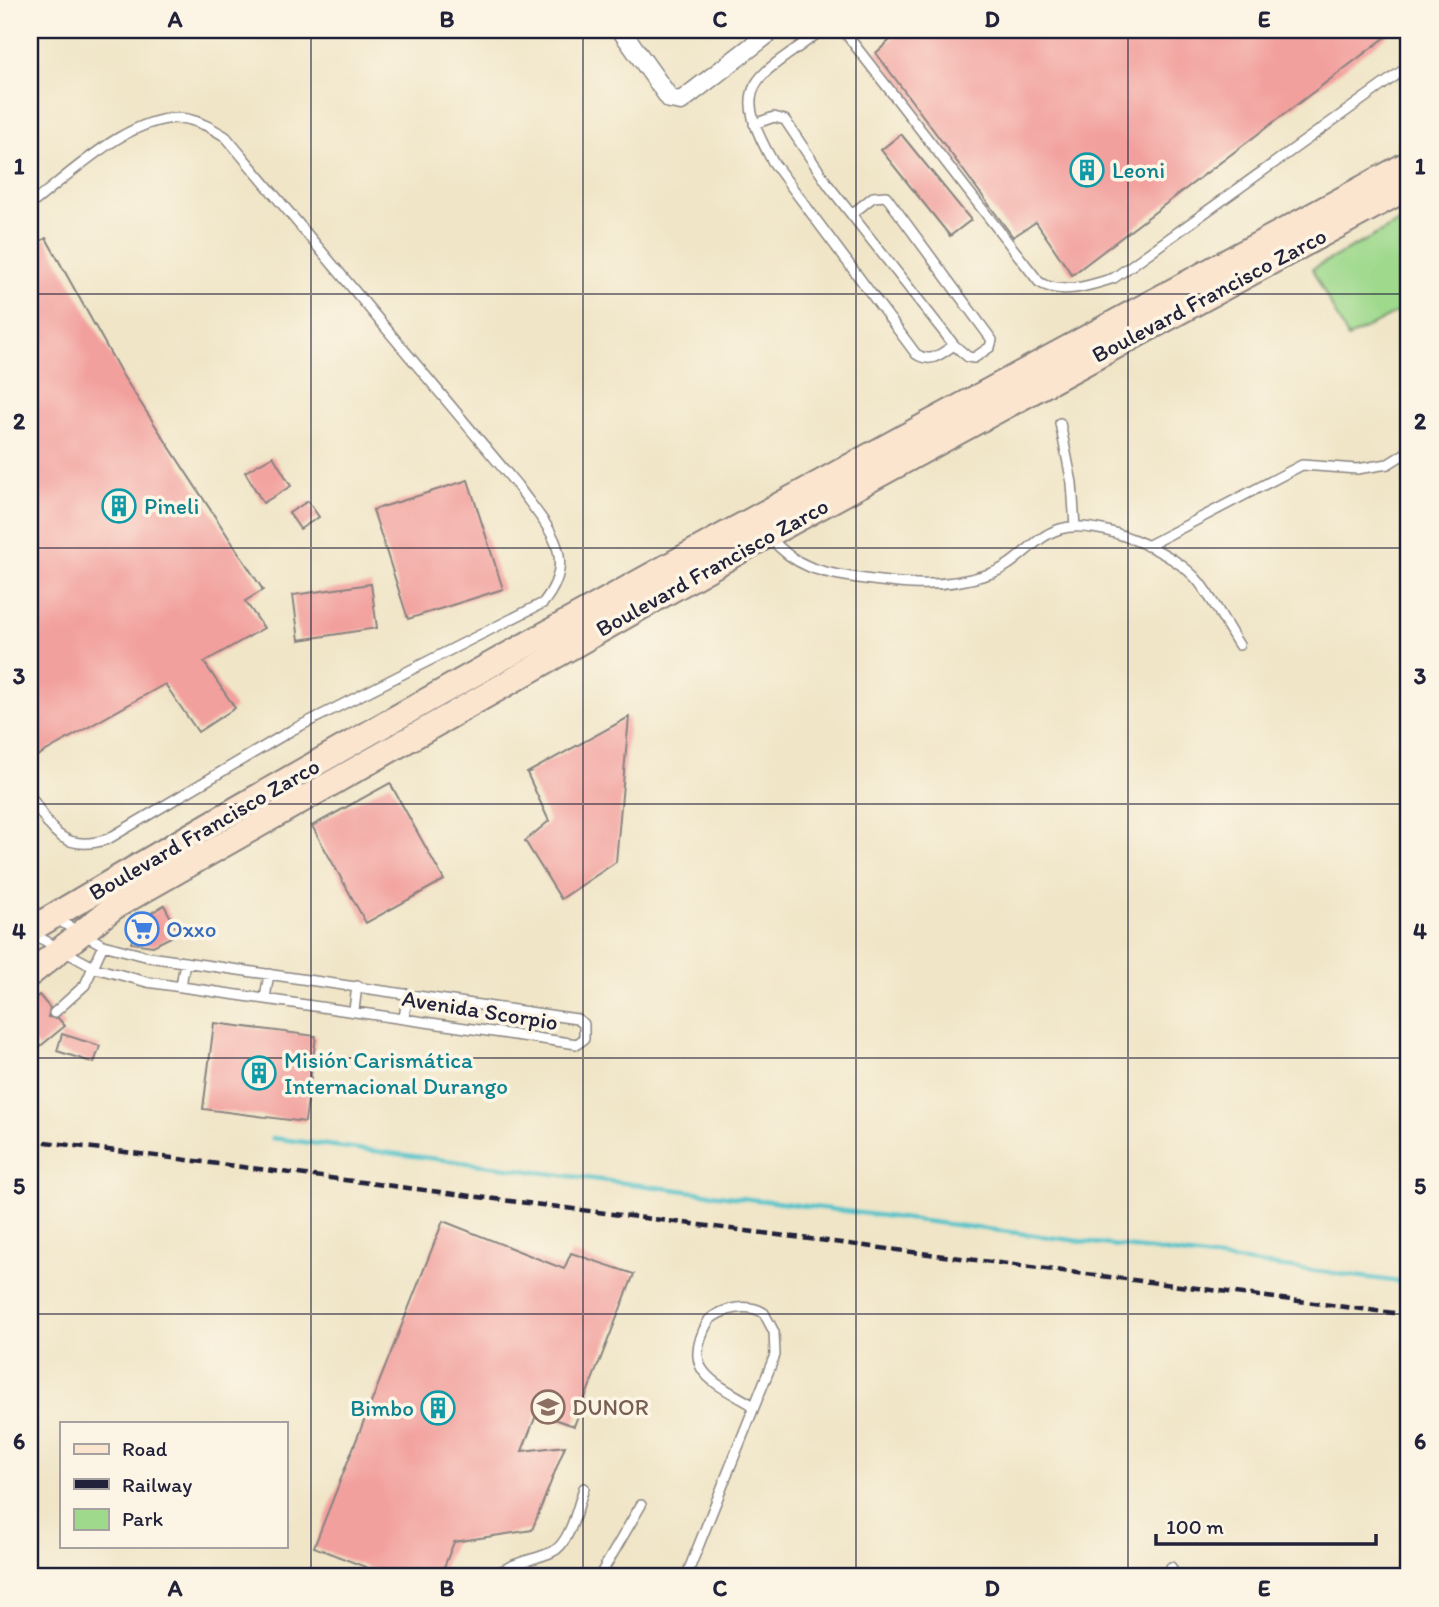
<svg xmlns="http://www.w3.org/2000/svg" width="1439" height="1607" font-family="Itim,sans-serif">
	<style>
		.green { fill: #9ed98c; stroke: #607e64; stroke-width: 2 }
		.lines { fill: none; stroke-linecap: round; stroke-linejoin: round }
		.stream { stroke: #54c2c9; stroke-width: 4.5 }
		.building { fill: #f2a09e }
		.lane-casing { stroke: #898481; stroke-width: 12 }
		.street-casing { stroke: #898481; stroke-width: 21 }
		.secondary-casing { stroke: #898481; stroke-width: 28 }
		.lane { stroke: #fff; stroke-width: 9 }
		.street { stroke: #fff; stroke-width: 18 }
		.secondary { stroke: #fbe5cf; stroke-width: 24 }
		.rail { stroke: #22223b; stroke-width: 4.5; stroke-dasharray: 10 5; stroke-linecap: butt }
		.grid { fill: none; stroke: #22223b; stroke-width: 2; stroke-opacity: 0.55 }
		.labels { text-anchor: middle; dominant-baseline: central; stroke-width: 7; stroke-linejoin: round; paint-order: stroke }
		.culture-label { font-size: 23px; fill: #0d838f; stroke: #fcf5e5; text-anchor: start }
		.street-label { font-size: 23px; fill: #22223b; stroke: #fcf5e5 }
		.shop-label { font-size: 23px; fill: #366cbe; stroke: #fcf5e5; text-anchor: start }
		.education-label { font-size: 23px; fill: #785e54; stroke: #fcf5e5; text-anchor: start }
		.neatline { fill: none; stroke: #22223b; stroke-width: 2.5 }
		.grid-label { font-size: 23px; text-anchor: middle; font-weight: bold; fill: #22223b }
	</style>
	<rect width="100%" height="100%" fill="#fcf5e5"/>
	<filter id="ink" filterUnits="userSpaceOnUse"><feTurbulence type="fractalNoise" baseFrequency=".0143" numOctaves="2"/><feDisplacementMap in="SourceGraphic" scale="14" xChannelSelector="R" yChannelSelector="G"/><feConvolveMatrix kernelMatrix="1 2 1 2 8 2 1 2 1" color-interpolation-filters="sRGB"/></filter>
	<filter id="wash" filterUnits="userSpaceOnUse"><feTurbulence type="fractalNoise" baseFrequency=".00686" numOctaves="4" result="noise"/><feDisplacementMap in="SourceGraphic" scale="28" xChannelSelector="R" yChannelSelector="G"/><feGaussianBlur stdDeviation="1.57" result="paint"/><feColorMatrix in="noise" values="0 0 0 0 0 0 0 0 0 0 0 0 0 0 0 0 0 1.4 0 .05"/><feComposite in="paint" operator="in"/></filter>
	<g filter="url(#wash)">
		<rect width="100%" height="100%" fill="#f0e5c7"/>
		<!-- green -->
		<path class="green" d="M1409 217V306L1348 338 1312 269Z"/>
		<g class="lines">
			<!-- stream -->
			<path class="stream" d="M272 1138 1409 1283"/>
		</g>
		<g id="blocks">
			<!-- building -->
			<path class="building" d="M901 30H1395L1072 275 1036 222 1013 237 876 53Z
				M901 134 971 220 950 236 881 150Z
				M46 238 123 376 263 590 245 601 264 628 204 662 235 708 198 732 165 684 30 760V422L35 419 30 410V247Z
				M273 456 291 486 263 503 245 472Z
				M468 480 503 589 408 619 373 510Z
				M308 501 319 517 300 529 289 513Z
				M371 584 377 628 299 640 293 595Z
				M629 717 616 862 561 899 525 841 549 821 527 773Z
				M390 783 444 880 366 923 312 826Z
				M164 905 179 933 153 946 131 943 137 922Z
				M39 995 50 1008 48 1017 58 1018 65 1026 38 1048 30 1038V1003Z
				M214 1023 316 1036 305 1122 203 1109Z
				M62 1034 100 1046 94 1063 57 1051Z
				M443 1221 564 1269 571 1253 634 1274 574 1426 537 1413 522 1451 565 1446 532 1530 454 1542 440 1577H391L314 1547Z"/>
		</g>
	</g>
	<g filter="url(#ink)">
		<use href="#blocks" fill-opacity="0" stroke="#898481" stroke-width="2"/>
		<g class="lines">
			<defs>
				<path id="lane" d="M843 30 1039 282C1060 296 1092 285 1114 278L1409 66
					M754 124 774 117 785 120 829 186 954 345C941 354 931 364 916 354L773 162C726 80 759 78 822 30
					M30 205C69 175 135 110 187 119 202 122 213 129 226 137L517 485C546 526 581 556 543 603L292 730 108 839C62 854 51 829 30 795
					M852 214 873 197 886 196 992 340 990 347 974 358 968 357 954 345
					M1060 423 1072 483 1075 527
					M770 537C794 567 822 573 858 578 905 585 943 589 989 574 1017 566 1033 537 1060 529 1098 518 1176 552 1199 582 1214 601 1226 625 1239 645
					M1147 546 1302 465 1357 469 1388 464 1409 451
					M31 933 95 968 147 982 577 1044 584 1039V1024L577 1019 149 957 103 945 54 918
					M181 986 185 962
					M265 998 269 974
					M354 1010 357 986
					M54 1013 85 985 103 945
					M404 1017 408 994
					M1171 1567 1176 1577
					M500 1572C517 1561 534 1560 552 1552 570 1544 578 1506 584 1488
					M599 1577 641 1505
					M686 1577 775 1355 774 1332 764 1313C748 1303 723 1308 709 1320 679 1372 714 1382 754 1406"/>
				<path id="street" d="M621 30 670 99 681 101 773 30"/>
				<path id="secondary" d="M30 930C482 661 947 414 1409 163
					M30 974 114 907 768 535 1409 187"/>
			</defs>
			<!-- lane casing -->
			<use href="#lane" class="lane-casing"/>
			<!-- street casing -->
			<use href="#street" class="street-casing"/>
			<!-- secondary casing -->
			<use href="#secondary" class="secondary-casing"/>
			<!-- lane -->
			<use href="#lane" class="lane"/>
			<!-- street -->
			<use href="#street" class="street"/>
			<!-- secondary -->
			<use href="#secondary" class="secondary"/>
			<!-- rail -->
			<path class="rail" d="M30 1140 1409 1315"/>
		</g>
	</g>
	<!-- grid -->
	<path class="grid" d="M311 30V1577M583 30V1577M856 30V1577M1128 30V1577M30 294H1409M30 548H1409M30 804H1409M30 1058H1409M30 1314H1409"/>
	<!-- icons -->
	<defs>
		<symbol id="building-ring" viewBox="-11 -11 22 22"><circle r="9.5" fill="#fcf5e5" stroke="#0f9aa8" stroke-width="1.5"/><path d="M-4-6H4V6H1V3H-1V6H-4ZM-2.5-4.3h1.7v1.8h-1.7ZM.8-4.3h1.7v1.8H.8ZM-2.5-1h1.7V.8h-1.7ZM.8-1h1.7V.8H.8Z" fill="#0f9aa8"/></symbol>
		<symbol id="supermarket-ring" viewBox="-11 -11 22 22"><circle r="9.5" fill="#fcf5e5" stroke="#3f7fe0" stroke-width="1.5"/><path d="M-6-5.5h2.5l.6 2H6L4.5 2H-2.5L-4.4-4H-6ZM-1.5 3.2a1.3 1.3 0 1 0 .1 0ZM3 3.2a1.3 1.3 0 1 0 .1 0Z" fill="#3f7fe0"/></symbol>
		<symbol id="school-ring" viewBox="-11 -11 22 22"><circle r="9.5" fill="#fcf5e5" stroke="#8d6e63" stroke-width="1.5"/><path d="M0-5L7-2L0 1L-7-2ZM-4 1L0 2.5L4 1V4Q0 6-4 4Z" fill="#8d6e63"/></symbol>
	</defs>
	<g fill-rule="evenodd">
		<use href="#building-ring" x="1068" y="151" width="38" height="38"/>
		<use href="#building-ring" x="100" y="487" width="38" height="38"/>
		<use href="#supermarket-ring" x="123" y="910" width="38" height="38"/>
		<use href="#building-ring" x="240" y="1054" width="38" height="38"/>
		<use href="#school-ring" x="529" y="1388" width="38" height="38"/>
		<use href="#building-ring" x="419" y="1389" width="38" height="38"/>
	</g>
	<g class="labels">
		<!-- culture labels -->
		<g class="culture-label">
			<text x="1112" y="170">Leoni</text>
			<text x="144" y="506">Pineli</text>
			<text x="284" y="1060">Misión Carismática<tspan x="284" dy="26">Internacional Durango</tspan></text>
			<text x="414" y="1408" text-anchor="end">Bimbo</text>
		</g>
		<!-- street labels -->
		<g class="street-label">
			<text transform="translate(1209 295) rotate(-28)">Boulevard Francisco Zarco</text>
			<text transform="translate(712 567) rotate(-29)">Boulevard Francisco Zarco</text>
			<text transform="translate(204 829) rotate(-30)">Boulevard Francisco Zarco</text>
			<text transform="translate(480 1010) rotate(9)">Avenida Scorpio</text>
		</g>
		<!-- shop labels -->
		<g class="shop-label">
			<text x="166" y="929">Oxxo</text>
		</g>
		<!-- education labels -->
		<g class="education-label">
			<text x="572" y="1407">DUNOR</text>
		</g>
	</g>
	<!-- margin -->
	<rect width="1439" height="1607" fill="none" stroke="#fcf5e5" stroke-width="77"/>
	<!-- legend -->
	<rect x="60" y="1422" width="228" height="126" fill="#fcf5e5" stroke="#a5a1a1" stroke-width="2"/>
	<rect x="74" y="1444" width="35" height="10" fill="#fbe5cf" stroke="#a5a1a1" stroke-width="2"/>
	<text x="122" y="1456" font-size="21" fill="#22223b">Road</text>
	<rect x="74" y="1479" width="35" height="10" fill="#22223b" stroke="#a5a1a1" stroke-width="2"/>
	<text x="122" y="1492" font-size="21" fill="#22223b">Railway</text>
	<rect x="74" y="1509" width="35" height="21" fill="#9ed98c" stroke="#a5a1a1" stroke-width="2"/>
	<text x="122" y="1526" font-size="21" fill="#22223b">Park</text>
	<!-- scale -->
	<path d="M1156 1534v10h220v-10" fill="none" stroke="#22223b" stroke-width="3.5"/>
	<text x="1166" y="1534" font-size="21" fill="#22223b" stroke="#fcf5e5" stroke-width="5" paint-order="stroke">100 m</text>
	<rect x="38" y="38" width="1362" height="1530" class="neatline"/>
	<g class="grid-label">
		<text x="175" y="27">A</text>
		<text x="447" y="27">B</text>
		<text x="720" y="27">C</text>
		<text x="992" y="27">D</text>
		<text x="1264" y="27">E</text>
		<text x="19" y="174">1</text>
		<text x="1420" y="174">1</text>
		<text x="19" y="429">2</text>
		<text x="1420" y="429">2</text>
		<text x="19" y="684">3</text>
		<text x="1420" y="684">3</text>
		<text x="19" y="939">4</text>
		<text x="1420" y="939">4</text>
		<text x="19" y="1194">5</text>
		<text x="1420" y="1194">5</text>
		<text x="19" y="1449">6</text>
		<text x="1420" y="1449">6</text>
		<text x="175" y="1596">A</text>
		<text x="447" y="1596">B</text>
		<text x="720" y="1596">C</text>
		<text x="992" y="1596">D</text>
		<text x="1264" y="1596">E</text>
	</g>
</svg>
